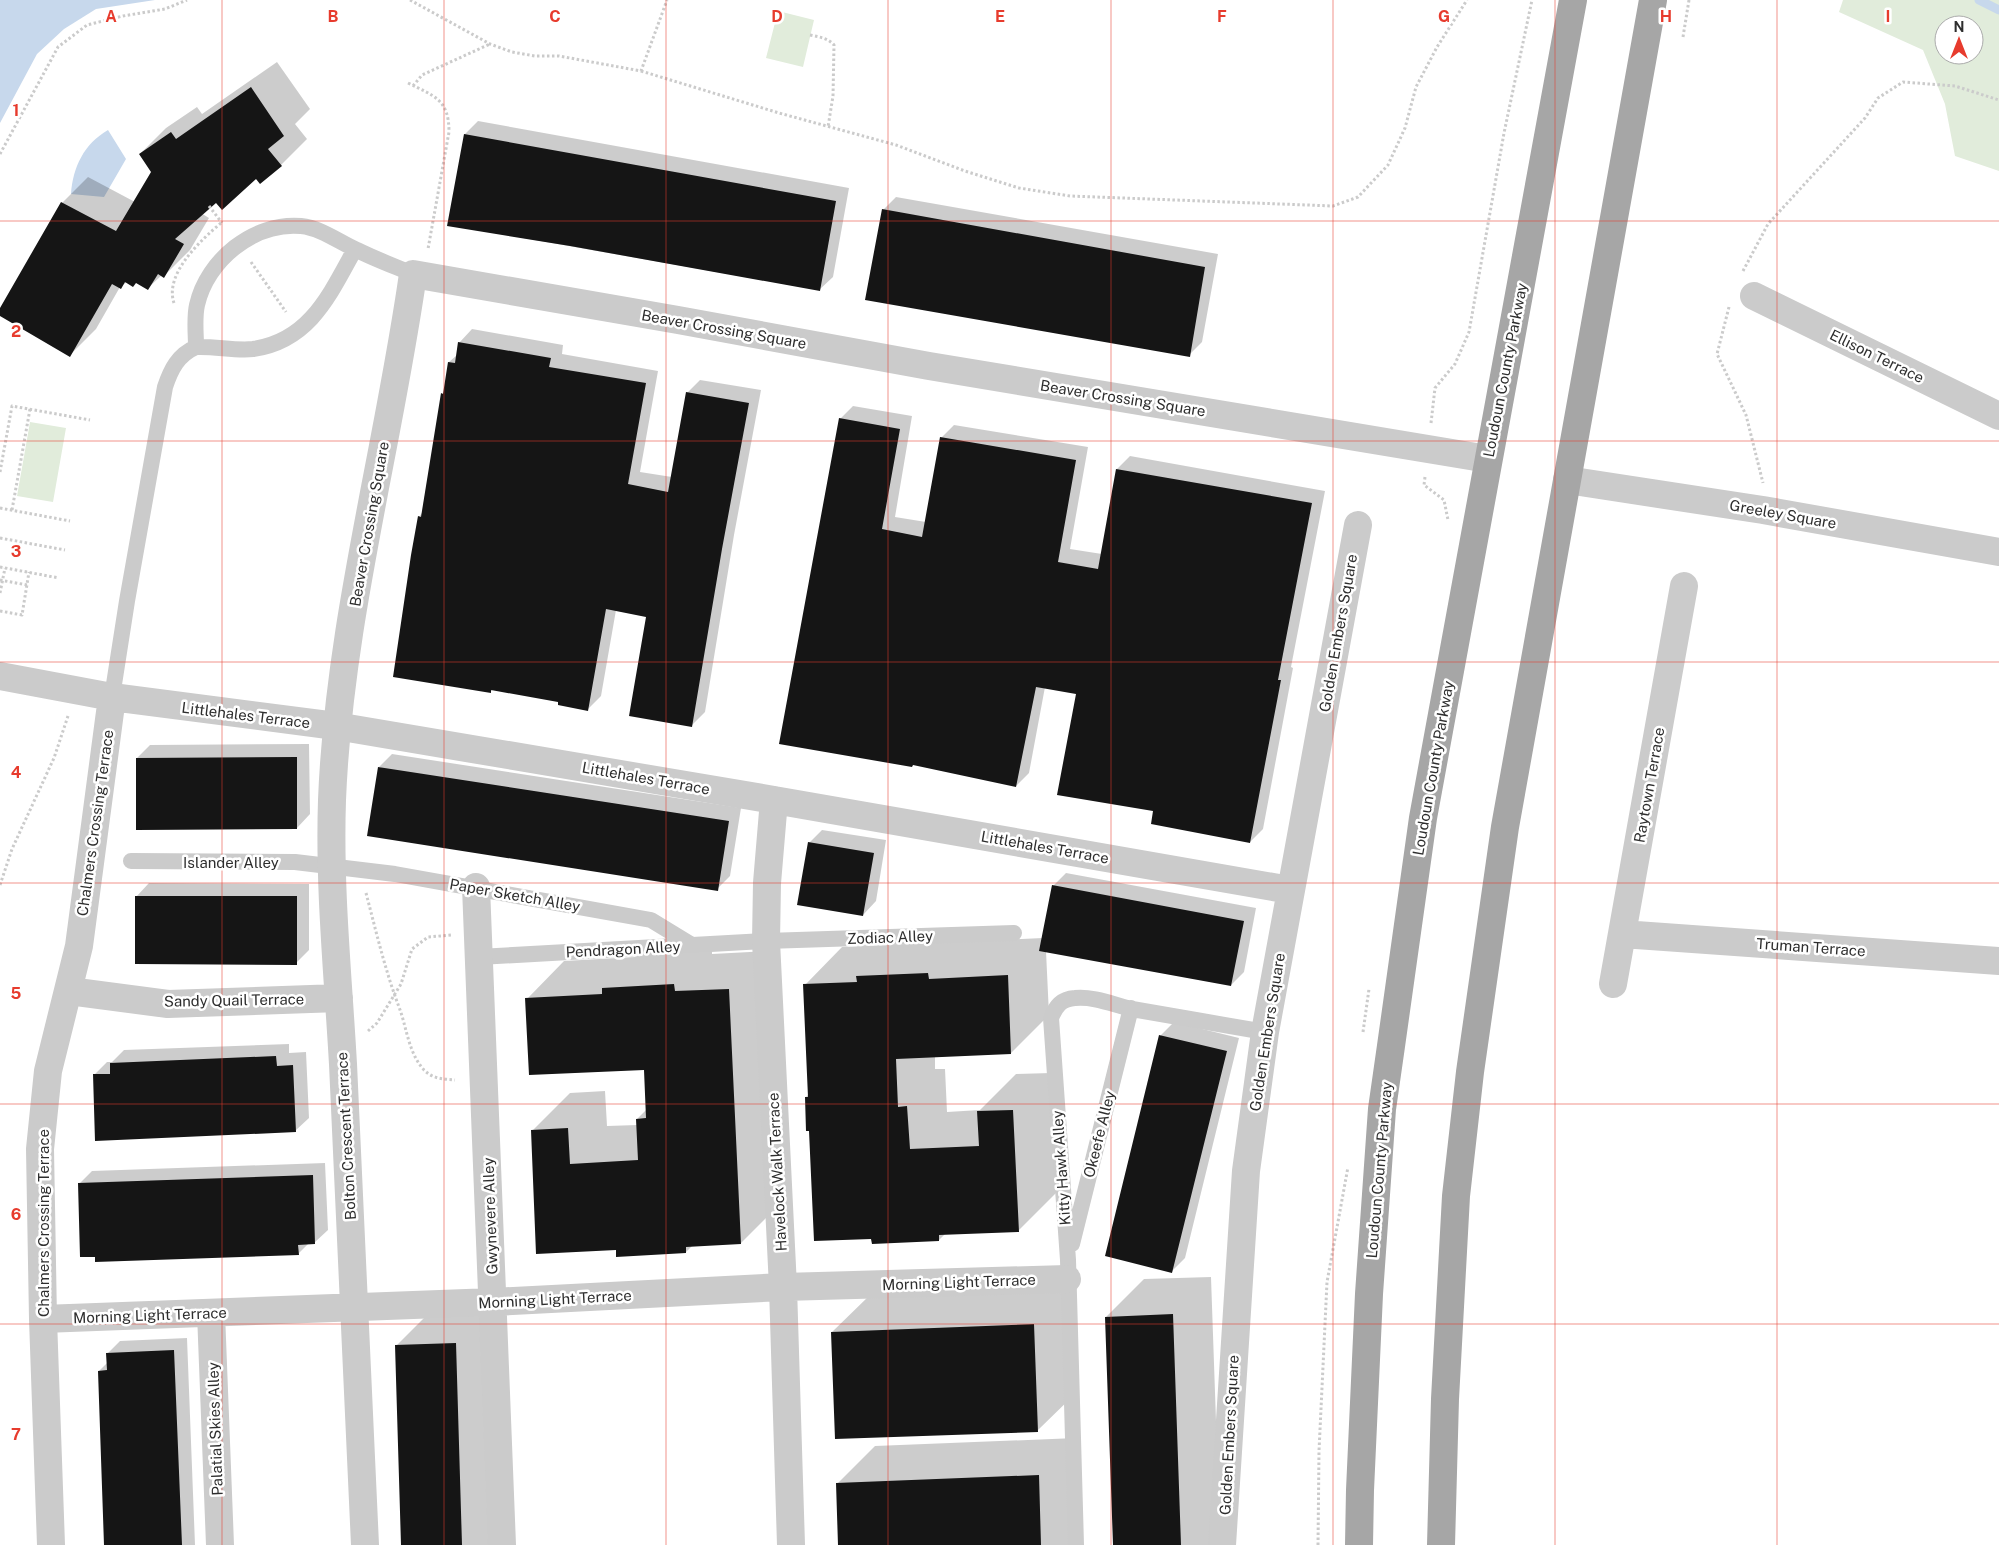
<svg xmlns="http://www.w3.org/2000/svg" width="1999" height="1545" font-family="'Public Sans',sans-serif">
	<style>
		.green { fill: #e1ecdb; fill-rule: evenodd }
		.water { fill: #c7d8ec }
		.shadow { fill: #0003 }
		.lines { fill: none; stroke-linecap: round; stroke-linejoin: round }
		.stream { stroke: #c7d8ec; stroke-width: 9 }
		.building { fill: #151515 }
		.path { stroke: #cbcbcb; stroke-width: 3; stroke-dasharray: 2.5 2.5; stroke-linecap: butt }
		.lane { stroke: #cbcbcb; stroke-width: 16 }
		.street { stroke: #cbcbcb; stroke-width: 28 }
		.primary { stroke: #a6a6a6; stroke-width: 28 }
		.grid { fill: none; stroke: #e73b2d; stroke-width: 1; stroke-opacity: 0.55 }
		.labels { text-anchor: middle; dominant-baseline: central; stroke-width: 5; stroke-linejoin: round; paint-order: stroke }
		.street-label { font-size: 15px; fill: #2e2e2e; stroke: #fff }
		.grid-label { font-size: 16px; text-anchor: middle; font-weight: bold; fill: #e73b2d; stroke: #fff; stroke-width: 5; stroke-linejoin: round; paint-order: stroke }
	</style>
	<rect width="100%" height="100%" fill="#fff"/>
	<!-- green -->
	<path class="green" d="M1843 0H1999V171L1955 156 1945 104 1923 50 1839 12ZM1944 25H1974V55H1944Z
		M778 11 814 20 803 67 766 58Z
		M30 422 66 428 53 502 17 496Z"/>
	<!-- water -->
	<path class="water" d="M0 0H155L96 9 64 29 37 54 0 123Z
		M108 130 126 159 104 197 71 194C73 167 84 144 108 130Z"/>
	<!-- shadow -->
	<path class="shadow" d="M277 62 310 109 295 124 307 139 281 165 216 201 201 213 209 218 190 250 164 276 162 275 148 288 137 282H127L120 287 96 329 70 355 0 314V310L62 203 88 177 135 202 152 172 140 154 166 128 197 107 202 114Z
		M478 121 849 188 833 277 819 290 449 225 465 134Z
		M896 197 1218 254 1202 342 1189 355 883 210Z
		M472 329 563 345 562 354 658 371 640 472 672 477 687 393 700 380 761 390 734 535 705 712 692 725 647 616 616 610 601 696 588 709 560 701 494 689 490 692 419 517 422 513 442 394 444 392 449 362 457 355 459 343Z
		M853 406 912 416 895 517 926 522 941 438 954 425 1088 447 1070 549 1102 554 1117 469 1130 456 1325 491 1291 667 1293 668 1263 829 1250 842 1155 810 1077 693 1045 687 1029 773 1016 786 914 764 840 419Z
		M309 744 310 814 297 828 137 758 150 745Z
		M392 754 741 808 730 876 717 889 379 767Z
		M822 830 886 840 876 901 863 915 809 843Z
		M1066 873 1256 908 1244 972 1231 985 1046 951 1049 1015 1011 1053 935 1056V1069H945L947 1112 980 1110 1016 1074 1051 1073 1056 1193 1018 1231 945 1234 939 1240 872 1238 810 1129 806 1097 809 1094 805 985 842 947 1043 938 1053 886Z
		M149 883 309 884V950L296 963 136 897Z
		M712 947V954L767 951 779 1205 741 1243 692 1246 686 1252 617 1249 532 1131 570 1093 605 1091 607 1126 637 1125V1119L647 1109 645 1068 527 999 564 961 635 957 641 951Z
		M1174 1022 1239 1038 1185 1258 1172 1271 1106 1255 1161 1035Z
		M289 1044V1053L306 1052 309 1118 295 1131 94 1075 107 1062H112L124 1050Z
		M325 1163 328 1230 314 1243H309L298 1254 79 1184 92 1171Z
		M1211 1277 1220 1536 1211 1545H1114L1106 1317 1144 1279Z
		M1072 1287 1076 1393 1038 1430 832 1332 870 1295Z
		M494 1306 501 1545H402L396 1346 434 1308Z
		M187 1338 195 1545H106L99 1371 108 1362 107 1354 120 1341Z
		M1076 1438 1079 1545H839L837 1484 875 1446Z"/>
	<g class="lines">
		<!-- stream -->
		<path class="stream" d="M1979 0 1999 10"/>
	</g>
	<!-- building -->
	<path class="building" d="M251 87 284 136 268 149 282 166 260 184 256 179 222 210 216 203 175 239 184 244 164 278 158 274 148 290 136 283 133 287 125 282 121 289 112 284 70 357 0 316V308L61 202 116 231 151 172 139 154 171 132 176 139Z
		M464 134 836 201 820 291 570 246 447 226Z
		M882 209 1205 267 1190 357 865 300Z
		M458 342 551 358 549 367 646 383 628 484 668 492 686 392 749 403 722 549 692 727 629 716 646 617 606 609 588 711 558 705V702L491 690V693L393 677 411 555 418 516 421 517 441 393 443 394 448 362 455 363Z
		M839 418 900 429 882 529 922 537 940 437 1076 460 1058 562 1098 569 1116 469 1312 503 1278 680H1281L1250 843 1151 824 1153 811 1057 795 1076 694 1036 687 1016 787 913 765 912 767 779 744Z
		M297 757V829L136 830V758Z
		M378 767 729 821 718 891 367 836Z
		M808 842 874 853 863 916 797 905Z
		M1052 885 1244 921 1231 986 1039 951Z
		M135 896H297V965L135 964Z
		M928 973 929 979 1008 975 1011 1054 896 1059 898 1107 907 1106 910 1149 979 1146 977 1111 1013 1110 1019 1232 939 1235V1241L872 1244 871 1239 814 1241 809 1131H806L805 1097H808L803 984 857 982 856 976Z
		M674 984 675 991 729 989 741 1244 686 1247V1253L616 1257V1250L536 1254 531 1130 568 1128 570 1164 638 1160 636 1119 646 1118 644 1070 529 1075 525 998 602 994V988Z
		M1159 1035 1227 1051 1172 1273 1105 1256Z
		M276 1056 277 1066 293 1065 296 1132 95 1141 93 1074H110V1063Z
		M313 1175 315 1244 298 1245 299 1255 95 1262V1257H80L78 1183Z
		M1173 1314 1181 1545H1113L1105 1317Z
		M1034 1324 1038 1432 835 1439 831 1332Z
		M456 1343 462 1545H401L395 1345Z
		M174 1350 182 1545H104L98 1371 107 1370 106 1353Z
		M1039 1475 1041 1545H838L836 1483Z"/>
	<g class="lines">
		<!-- path -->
		<path class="path" d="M410 0 490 44 512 52 535 56H559L641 71 667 0
			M810 35C819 37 828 38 834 45L833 96 828 127
			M1683 37 1689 0
			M641 71 779 113 896 145 965 171 1019 188 1070 196 1333 206 1358 197 1388 165 1405 128 1416 87 1437 47 1467 0
			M408 83C434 96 449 99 449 132L428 249
			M413 86 422 75 490 44
			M0 154 58 47 87 25 123 16 165 9 187 0
			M209 206 222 223
			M251 262 286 312
			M1743 271 1768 224 1865 118 1878 98 1903 82 1955 86 1999 100
			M174 303C164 274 201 240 221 223
			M1729 307 1717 354 1746 415 1763 483
			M1431 423 1435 388 1455 364 1469 332 1504 133 1532 0
			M0 472 12 406 90 420
			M1425 477 1424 485 1444 500 1448 520
			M0 508 70 521
			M12 510 30 409
			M0 538 65 550
			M0 567 59 578
			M0 580 27 585
			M0 593 5 568
			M0 611 22 615 29 572
			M0 885 12 849 54 758 68 716
			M366 893C376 931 385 970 399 1007 407 1028 408 1052 424 1070 433 1079 443 1079 455 1080
			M368 1031 377 1023 401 984 412 949 428 937 452 935
			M1363 1032 1369 989
			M1318 1545 1319 1451 1327 1282 1348 1167"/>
		<!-- lane -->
		<path class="lane" d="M196 347C196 333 194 318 197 305 207 260 254 222 301 226 321 228 339 242 357 250 375 259 394 266 413 274
			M112 697 127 601 165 387C171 369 178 355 196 347 215 346 235 351 253 349 310 341 330 294 355 249
			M131 861 295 862 395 874 651 920 692 945
			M479 957 766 941 1014 933
			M1072 1244 1131 1008
			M1076 1545 1068 1260 1051 1018C1056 1006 1061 999 1075 998 1094 996 1114 1005 1132 1009 1176 1017 1221 1024 1265 1032"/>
		<!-- street -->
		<path class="street" d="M1754 296 1999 416
			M1567 480 1763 510 1999 552
			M0 676 112 697 336 726 774 800 1290 890
			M774 800 767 883 766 941 783 1287 791 1545
			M476 887 502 1545
			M1622 934 1999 961
			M1613 984 1684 586
			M69 991 168 1004 339 998
			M211 1313 220 1545
			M43 1319 493 1302 783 1287 1067 1279
			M51 1545 43 1319 40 1149 48 1071 79 946 112 697
			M365 1545C358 1385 350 1224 343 1064 338 976 329 888 332 800 339 622 388 450 413 274L678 320 929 366 1488 459
			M1222 1545 1246 1171 1265 1032 1358 525"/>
		<!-- primary -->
		<path class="primary" d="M1359 1545 1360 1490 1369 1294 1382 1109 1391 1046 1423 818 1573 0
			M1441 1545 1445 1399 1456 1196 1470 1072 1505 827 1653 0"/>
	</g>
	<!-- grid -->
	<path class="grid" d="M222 0V1545M444 0V1545M666 0V1545M888 0V1545M1111 0V1545M1333 0V1545M1555 0V1545M1777 0V1545M0 221H1999M0 441H1999M0 662H1999M0 883H1999M0 1104H1999M0 1324H1999"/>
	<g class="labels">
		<!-- street labels -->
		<g class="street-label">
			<text transform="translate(724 329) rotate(10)">Beaver Crossing Square</text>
			<text transform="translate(1877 356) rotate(26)">Ellison Terrace</text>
			<text transform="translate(1505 370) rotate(-79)">Loudoun County Parkway</text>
			<text transform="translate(1123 398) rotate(9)">Beaver Crossing Square</text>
			<text transform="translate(1783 514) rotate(10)">Greeley Square</text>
			<text transform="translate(369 524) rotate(-80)">Beaver Crossing Square</text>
			<text transform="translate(1338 633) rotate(-80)">Golden Embers Square</text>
			<text transform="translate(246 715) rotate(7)">Littlehales Terrace</text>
			<text transform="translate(1433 768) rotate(-80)">Loudoun County Parkway</text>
			<text transform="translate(646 778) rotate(10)">Littlehales Terrace</text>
			<text transform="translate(1649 785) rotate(-80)">Raytown Terrace</text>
			<text transform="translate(95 823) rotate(-82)">Chalmers Crossing Terrace</text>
			<text transform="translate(1045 847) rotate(10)">Littlehales Terrace</text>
			<text x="231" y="862">Islander Alley</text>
			<text transform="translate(515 895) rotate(10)">Paper Sketch Alley</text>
			<text transform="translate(890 937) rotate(-2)">Zodiac Alley</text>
			<text transform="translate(1811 947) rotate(4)">Truman Terrace</text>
			<text transform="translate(623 949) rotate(-3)">Pendragon Alley</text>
			<text transform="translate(234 1000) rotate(-1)">Sandy Quail Terrace</text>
			<text transform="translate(1267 1032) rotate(-81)">Golden Embers Square</text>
			<text transform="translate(1099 1134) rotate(-76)">Okeefe Alley</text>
			<text transform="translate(346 1136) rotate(-93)">Bolton Crescent Terrace</text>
			<text transform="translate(1061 1168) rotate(-94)">Kitty Hawk Alley</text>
			<text transform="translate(1379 1170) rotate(-85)">Loudoun County Parkway</text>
			<text transform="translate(777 1172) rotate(-93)">Havelock Walk Terrace</text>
			<text transform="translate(490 1216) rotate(-92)">Gwynevere Alley</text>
			<text transform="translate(43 1223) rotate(-90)">Chalmers Crossing Terrace</text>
			<text transform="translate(959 1282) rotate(-2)">Morning Light Terrace</text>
			<text transform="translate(555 1299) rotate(-3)">Morning Light Terrace</text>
			<text transform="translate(150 1315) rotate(-2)">Morning Light Terrace</text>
			<text transform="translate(215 1429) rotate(-92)">Palatial Skies Alley</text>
			<text transform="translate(1229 1435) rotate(-87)">Golden Embers Square</text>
		</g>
	</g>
	<g class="grid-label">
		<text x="111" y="22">A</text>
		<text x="333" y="22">B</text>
		<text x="555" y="22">C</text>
		<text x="777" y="22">D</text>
		<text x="1000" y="22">E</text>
		<text x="1222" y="22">F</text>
		<text x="1444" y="22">G</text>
		<text x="1666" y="22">H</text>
		<text x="1888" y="22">I</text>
		<text x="16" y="116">1</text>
		<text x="16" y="337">2</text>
		<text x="16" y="557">3</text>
		<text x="16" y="778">4</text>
		<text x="16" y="999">5</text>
		<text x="16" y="1220">6</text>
		<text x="16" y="1440">7</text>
	</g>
	<!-- north arrow -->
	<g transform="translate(1959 40)"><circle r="24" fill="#ffffff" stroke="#ababab"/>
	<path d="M0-4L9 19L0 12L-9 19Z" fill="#e73b2d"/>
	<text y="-8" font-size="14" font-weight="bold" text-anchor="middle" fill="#2e2e2e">N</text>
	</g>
</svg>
